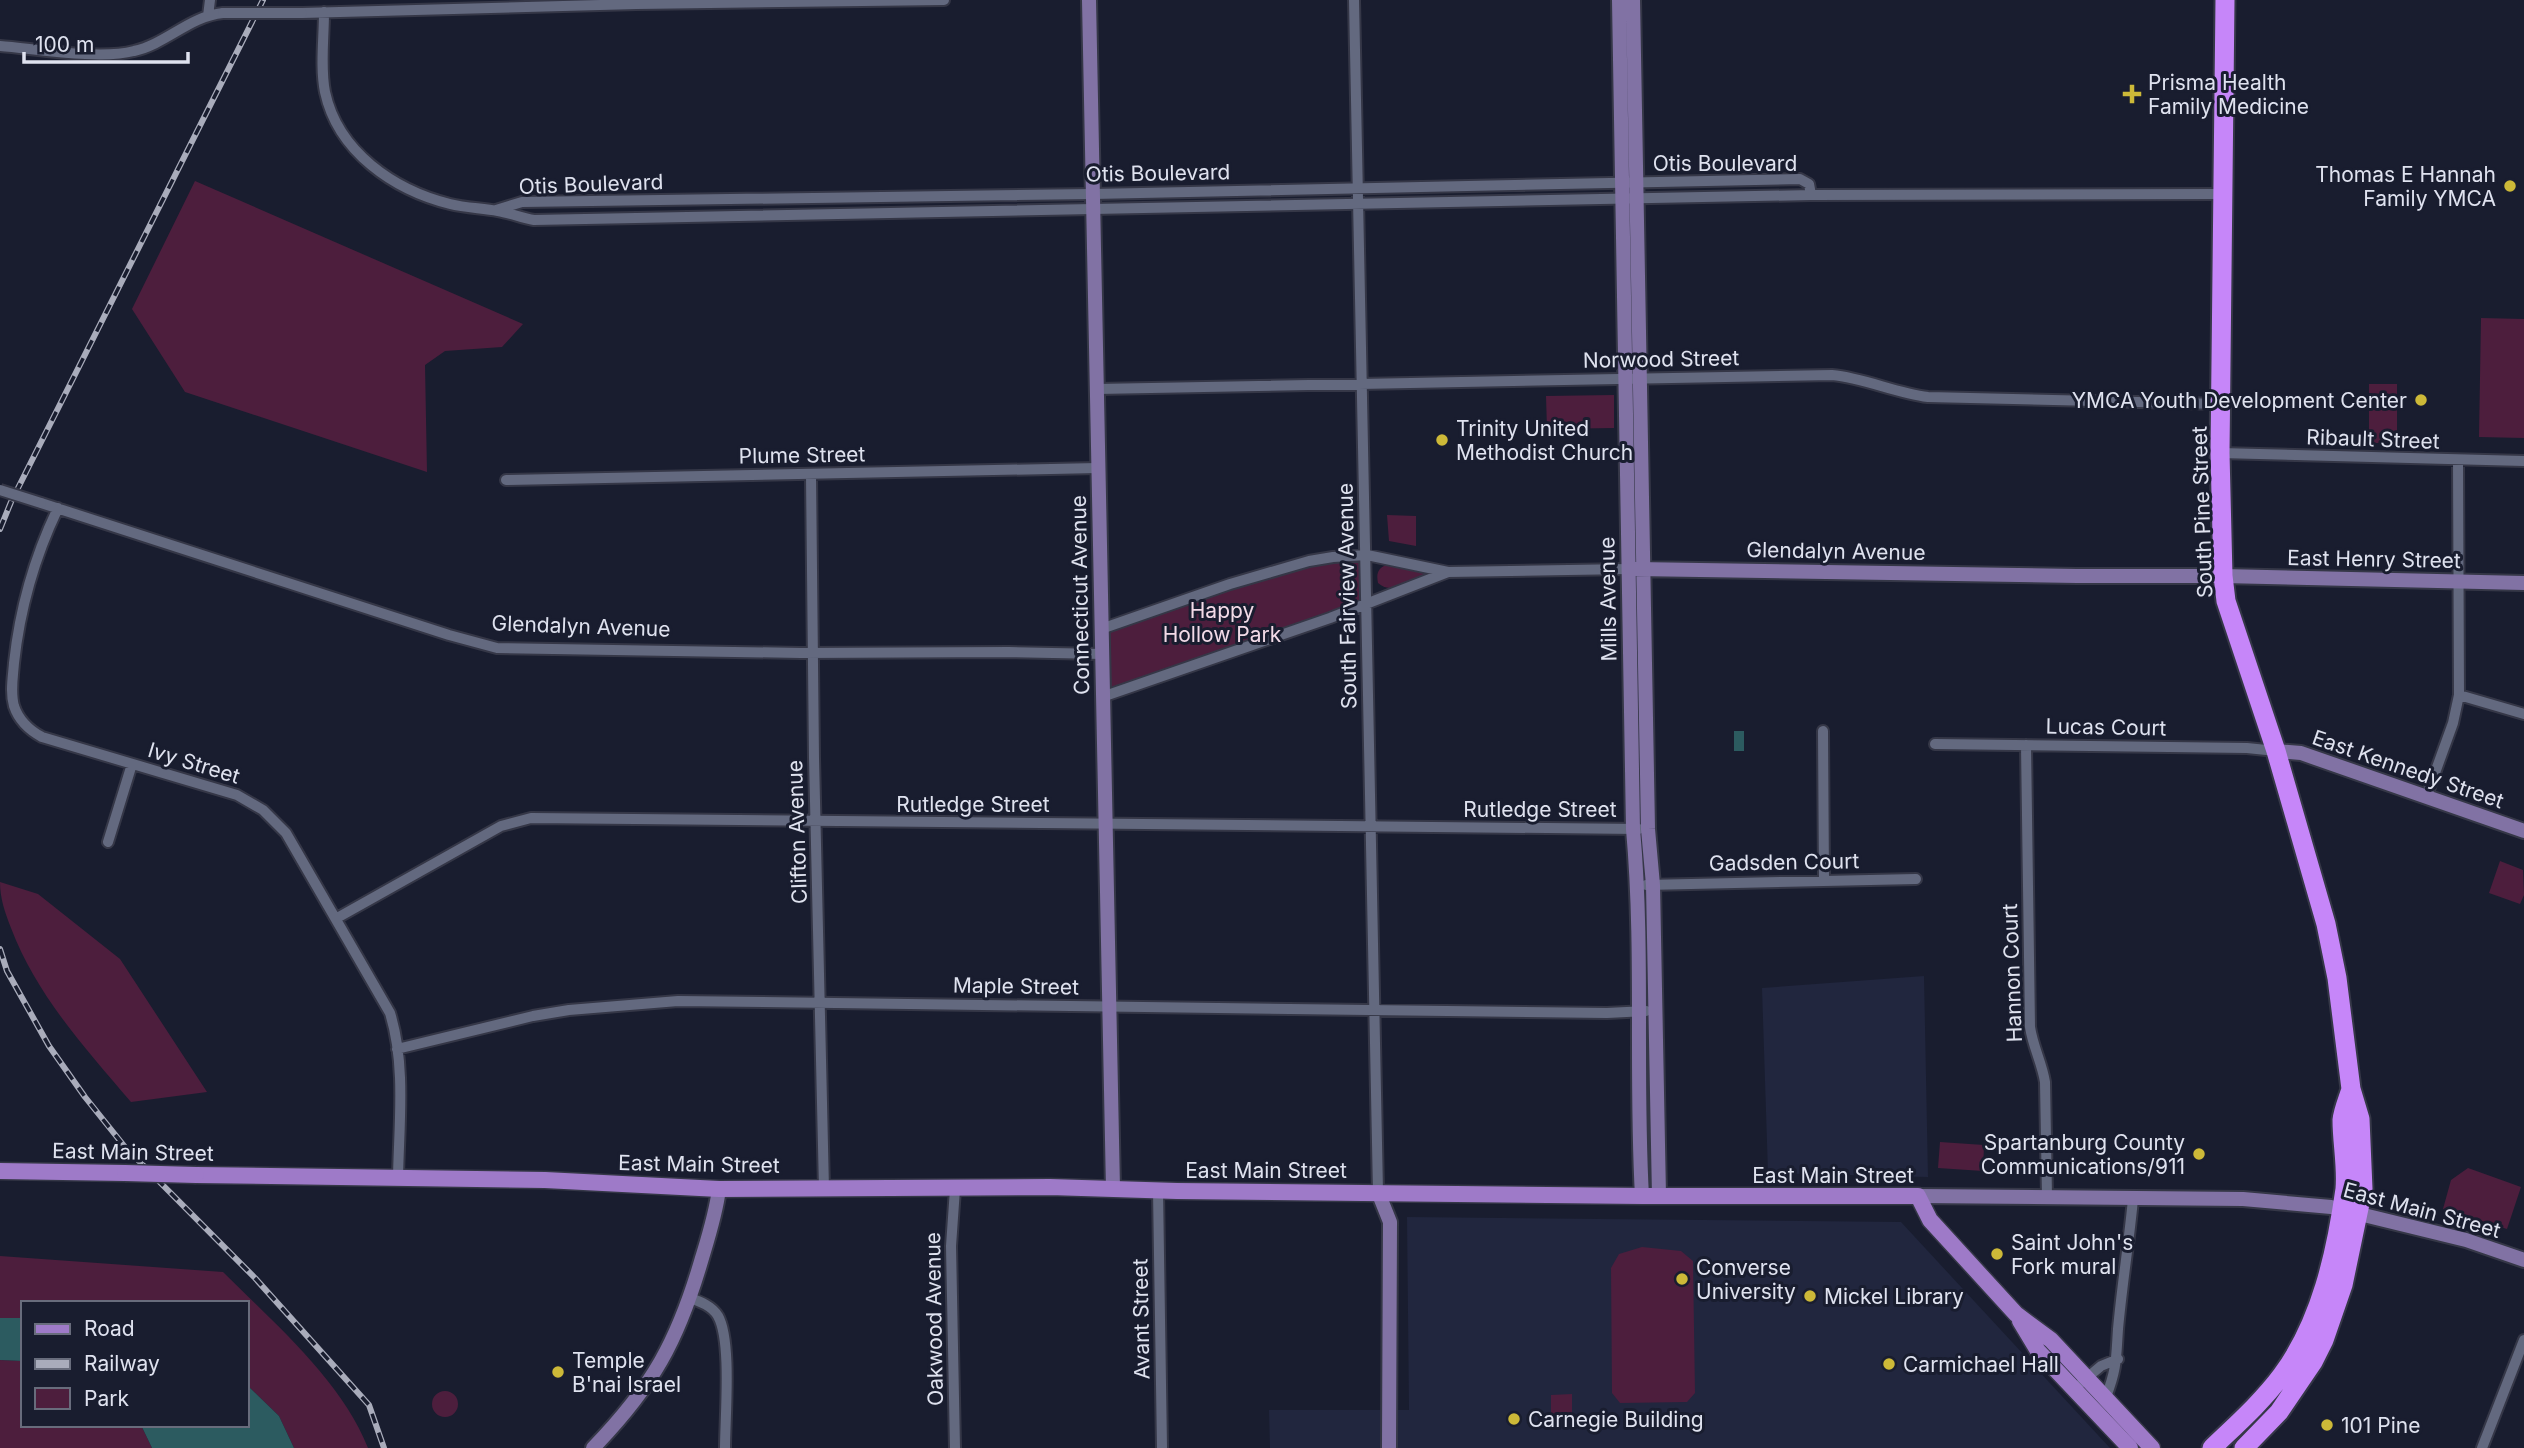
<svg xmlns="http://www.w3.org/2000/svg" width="2524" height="1448" font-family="Inter,sans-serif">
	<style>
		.built { fill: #21263e }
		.green { fill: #4d1e3d }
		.water { fill: #2c5b60 }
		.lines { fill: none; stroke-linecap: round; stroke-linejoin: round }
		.street-casing { stroke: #353747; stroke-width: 14 }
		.secondary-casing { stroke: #353747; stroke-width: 18 }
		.primary-casing { stroke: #353747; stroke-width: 19 }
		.highway-casing { stroke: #353747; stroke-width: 23 }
		.street { stroke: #63697f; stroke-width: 10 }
		.secondary { stroke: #8172a4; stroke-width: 14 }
		.primary { stroke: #9e7ac8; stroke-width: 16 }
		.highway { stroke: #c686f9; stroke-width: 19 }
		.rail-casing { stroke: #a9acbb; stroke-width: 6 }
		.rail { stroke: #191d2f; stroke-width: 3.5; stroke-dasharray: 10; stroke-linecap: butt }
		.street-bridge-casing { stroke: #353747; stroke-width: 14; stroke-linecap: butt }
		.primary-bridge-casing { stroke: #353747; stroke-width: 19; stroke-linecap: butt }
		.street-bridge { stroke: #63697f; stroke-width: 10 }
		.primary-bridge { stroke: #9e7ac8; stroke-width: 16 }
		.poi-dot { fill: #cdb938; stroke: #191d2f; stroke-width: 2.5 }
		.labels { text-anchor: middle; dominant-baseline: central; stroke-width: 6; stroke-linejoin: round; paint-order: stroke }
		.poi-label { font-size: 21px; fill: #dfe2ef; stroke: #191d2f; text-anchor: start }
		.street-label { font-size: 21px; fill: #dfe2ef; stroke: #191d2f }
		.park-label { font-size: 21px; fill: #f2dae7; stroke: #191d2f }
	</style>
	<rect width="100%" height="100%" fill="#191d2f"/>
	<!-- built -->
	<path class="built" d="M1924 976 1928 1177 1768 1173 1762 988Z
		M1407 1217 1901 1222 2110 1448H1270L1269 1410H1409Z"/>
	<!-- green -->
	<path class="green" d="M195 181 523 324 502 347 445 351 425 365 427 472 185 392 132 309Z
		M2481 318 2524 319V438L2479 437Z
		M2369 384H2397V443H2369Z
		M1614 395V428L1547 429 1546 396Z
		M1387 515 1416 516V546L1389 541Z
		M1367 555 1368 604 1102 697 1101 629 1309 561Z
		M1388 564 1427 572 1428 575C1412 581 1392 596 1378 583 1376 573 1378 568 1388 564Z
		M2500 861 2523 870 2524 895 2520 904 2489 893Z
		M0 882 38 894 120 959 207 1092 131 1102C85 1048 37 996 11 928 5 912 0 899 0 882Z
		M1940 1142 1984 1145 1983 1171 1938 1168Z
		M2468 1168 2521 1187 2507 1229 2443 1209 2451 1180Z
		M1642 1247 1681 1251 1693 1261 1695 1393 1687 1402 1620 1403 1612 1393 1611 1268 1619 1254Z
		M0 1256 223 1272C273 1322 342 1381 368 1448H294L279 1416 247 1385V1303H23V1318H0Z
		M0 1360 23 1361V1425H141L152 1448H0Z
		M432 1404a13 13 0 1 1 26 0a13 13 0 1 1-26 0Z
		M1572 1394V1415H1551V1395Z"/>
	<!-- water -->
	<path class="water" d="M1734 731H1744V751H1734Z
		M0 1318H23V1361L0 1360Z
		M247 1385 279 1416 294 1448H152L141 1425H247Z"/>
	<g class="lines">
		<defs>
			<path id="street" d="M1354 0 1378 1192
				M324 12C324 38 320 67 325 92 338 152 394 190 450 204 466 208 482 208 498 211 510 213 522 218 534 220L1811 195 2223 194
				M302 13 637 4 944 0
				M208 16 210 0
				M0 46C37 49 100 60 134 51 166 44 190 16 223 13
				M496 210 522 202 1093 194 1800 179 1809 184 1811 195
				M1097 389 1832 375C1865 378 1895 393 1928 397L2222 404
				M2220 453 2524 461
				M811 475 814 758 824 1189
				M506 480 1098 468
				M41 503 449 635 497 648 801 653 1009 652 1102 654
				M58 508C34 558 20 607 14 663 13 677 10 692 14 706 19 721 29 730 42 737L237 795 263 810 286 833 390 1013C406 1065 399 1124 398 1177
				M1101 629 1230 584 1309 561 1333 557 1367 555 1448 572 1628 569
				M2459 695 2524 714
				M1102 697 1330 618 1448 572
				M1823 731 1824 880
				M1935 744 2247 748 2276 751
				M2026 745 2030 1027C2033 1047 2042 1063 2045 1082L2047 1197
				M2427 795 2453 723 2459 695 2458 461
				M108 842 132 764
				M1646 885 1916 879
				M337 918 501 826 531 818 1639 829
				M397 1049 533 1016 569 1010 678 1001 1607 1013 1646 1011
				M955 1189 951 1246 955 1448
				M1158 1190 1162 1448
				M690 1298C701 1302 712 1306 718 1316 732 1341 725 1417 725 1448
				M2082 1382 2101 1366 2118 1359
				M2106 1397C2117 1368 2116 1359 2118 1329 2122 1285 2129 1242 2133 1199
				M2482 1448 2524 1340"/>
			<path id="secondary" d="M1089 0 1113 1189
				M1619 0 1633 829C1644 951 1635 1074 1642 1196
				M1633 0 1648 829 1653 885 1659 1196
				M1636 569 2077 576H2223L2524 583
				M2276 751 2301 753 2524 831
				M1378 1192 1390 1222 1389 1448
				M1918 1196 2243 1199 2331 1207 2466 1240 2524 1260
				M593 1448C653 1386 678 1341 702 1258 709 1235 716 1213 719 1189"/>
			<path id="primary" d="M0 1171 125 1173
				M196 1175 545 1180 719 1189 1050 1187 1177 1191 1642 1196H1918L1930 1220 2016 1314 2051 1340 2152 1448
				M2020 1321 2038 1351 2130 1448"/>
			<path id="highway" d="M2225 0 2220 453 2223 576 2226 601 2276 751 2326 924 2337 978 2351 1089 2360 1119 2363 1189 2343 1285 2324 1340 2313 1362 2279 1412 2244 1448
				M2212 1448C2236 1425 2262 1402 2282 1375 2321 1322 2336 1253 2345 1189 2347 1166 2342 1143 2342 1120 2343 1110 2348 1099 2351 1089"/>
		</defs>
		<!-- street casing -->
		<use href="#street" class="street-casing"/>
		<!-- secondary casing -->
		<use href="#secondary" class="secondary-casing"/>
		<!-- primary casing -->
		<use href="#primary" class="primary-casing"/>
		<!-- highway casing -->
		<use href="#highway" class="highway-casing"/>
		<!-- street -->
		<use href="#street" class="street"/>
		<!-- secondary -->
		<use href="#secondary" class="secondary"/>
		<!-- primary -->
		<use href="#primary" class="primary"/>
		<!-- highway -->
		<use href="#highway" class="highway"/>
		<defs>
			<path id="rail" d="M0 529 11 502 263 0
				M0 949 7 971 49 1046 85 1097 125 1147 255 1278 369 1405 384 1448"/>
		</defs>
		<!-- rail casing -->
		<use href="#rail" class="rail-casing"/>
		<!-- rail -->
		<use href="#rail" class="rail"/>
		<defs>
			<path id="street-bridge" d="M223 13H302
				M0 490 41 503"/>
			<path id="primary-bridge" d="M125 1173 196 1175"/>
		</defs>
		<!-- street-bridge casing -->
		<use href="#street-bridge" class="street-bridge-casing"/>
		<!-- primary-bridge casing -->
		<use href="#primary-bridge" class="primary-bridge-casing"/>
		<!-- street-bridge -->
		<use href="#street-bridge" class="street-bridge"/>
		<!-- primary-bridge -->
		<use href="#primary-bridge" class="primary-bridge"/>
	</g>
	<!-- markers -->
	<g class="poi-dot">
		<path d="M2128.5 83.5h7v7h7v7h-7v7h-7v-7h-7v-7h7z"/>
		<circle cx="2510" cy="186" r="7"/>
		<circle cx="2421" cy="400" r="7"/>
		<circle cx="1442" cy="440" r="7"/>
		<circle cx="2199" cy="1154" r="7"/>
		<circle cx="1997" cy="1254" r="7"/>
		<circle cx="1682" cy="1279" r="7"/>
		<circle cx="1810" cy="1296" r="7"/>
		<circle cx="1889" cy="1364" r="7"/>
		<circle cx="558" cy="1372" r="7"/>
		<circle cx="1514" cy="1419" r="7"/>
		<circle cx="2327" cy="1425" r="7"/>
	</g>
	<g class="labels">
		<!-- poi labels -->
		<g class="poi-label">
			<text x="2148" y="82">Prisma Health<tspan x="2148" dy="24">Family Medicine</tspan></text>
			<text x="2496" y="174" text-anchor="end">Thomas E Hannah<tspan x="2496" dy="24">Family YMCA</tspan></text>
			<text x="2407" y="400" text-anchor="end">YMCA Youth Development Center</text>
			<text x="1456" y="428">Trinity United<tspan x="1456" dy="24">Methodist Church</tspan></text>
			<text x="2185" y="1142" text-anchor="end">Spartanburg County<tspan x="2185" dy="24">Communications/911</tspan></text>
			<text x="2011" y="1242">Saint John's<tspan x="2011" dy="24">Fork mural</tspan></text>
			<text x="1696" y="1267">Converse<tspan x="1696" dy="24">University</tspan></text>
			<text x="1824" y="1296">Mickel Library</text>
			<text x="572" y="1360">Temple<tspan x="572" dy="24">B'nai Israel</tspan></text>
			<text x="1903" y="1364">Carmichael Hall</text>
			<text x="1528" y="1419">Carnegie Building</text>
			<text x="2341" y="1425">101 Pine</text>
		</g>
		<!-- street labels -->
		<g class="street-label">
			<text x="1725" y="163">Otis Boulevard</text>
			<text transform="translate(1158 173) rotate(-1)">Otis Boulevard</text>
			<text transform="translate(591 184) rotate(-2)">Otis Boulevard</text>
			<text transform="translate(1661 359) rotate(-1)">Norwood Street</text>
			<text transform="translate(2373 439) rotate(2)">Ribault Street</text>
			<text transform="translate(802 455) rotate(-1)">Plume Street</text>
			<text transform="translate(2202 512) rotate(-92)">South Pine Street</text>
			<text transform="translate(1836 551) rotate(1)">Glendalyn Avenue</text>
			<text transform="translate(2374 559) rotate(1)">East Henry Street</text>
			<text transform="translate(1080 595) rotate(-91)">Connecticut Avenue</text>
			<text transform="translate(1347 596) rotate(-91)">South Fairview Avenue</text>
			<text transform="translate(1608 599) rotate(-91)">Mills Avenue</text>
			<text transform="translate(581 626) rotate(2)">Glendalyn Avenue</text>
			<text transform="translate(2106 727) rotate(1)">Lucas Court</text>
			<text transform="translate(194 763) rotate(17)">Ivy Street</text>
			<text transform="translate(2408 769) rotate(19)">East Kennedy Street</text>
			<text x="973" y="804">Rutledge Street</text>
			<text x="1540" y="809">Rutledge Street</text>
			<text transform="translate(797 832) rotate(-92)">Clifton Avenue</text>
			<text transform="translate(1784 862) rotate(-1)">Gadsden Court</text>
			<text transform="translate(2012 973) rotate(-92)">Hannon Court</text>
			<text transform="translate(1016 986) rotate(1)">Maple Street</text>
			<text transform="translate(133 1152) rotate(1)">East Main Street</text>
			<text transform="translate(699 1164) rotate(1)">East Main Street</text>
			<text x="1266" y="1170">East Main Street</text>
			<text x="1833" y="1175">East Main Street</text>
			<text transform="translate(2422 1210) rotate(15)">East Main Street</text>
			<text transform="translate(934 1319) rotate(-91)">Oakwood Avenue</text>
			<text transform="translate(1141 1319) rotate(-91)">Avant Street</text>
		</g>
		<!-- park labels -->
		<g class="park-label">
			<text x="1222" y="610">Happy<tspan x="1222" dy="24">Hollow Park</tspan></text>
		</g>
	</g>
	<!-- legend -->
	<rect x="21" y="1301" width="228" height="126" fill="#191d2f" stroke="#686c7c" stroke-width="2"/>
	<rect x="35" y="1324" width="35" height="10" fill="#9e7ac8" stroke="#686c7c" stroke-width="2"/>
	<text x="84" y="1336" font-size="21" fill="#dfe2ef">Road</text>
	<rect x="35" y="1359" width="35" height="10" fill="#a9acbb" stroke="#686c7c" stroke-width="2"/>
	<text x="84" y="1371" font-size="21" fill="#dfe2ef">Railway</text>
	<rect x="35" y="1388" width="35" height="21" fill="#4d1e3d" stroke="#686c7c" stroke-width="2"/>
	<text x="84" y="1406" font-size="21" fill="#dfe2ef">Park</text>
	<!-- scale -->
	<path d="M24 52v10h164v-10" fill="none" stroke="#dfe2ef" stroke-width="3.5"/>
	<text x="35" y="52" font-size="21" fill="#dfe2ef" stroke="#191d2f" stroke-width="5" paint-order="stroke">100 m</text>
</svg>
